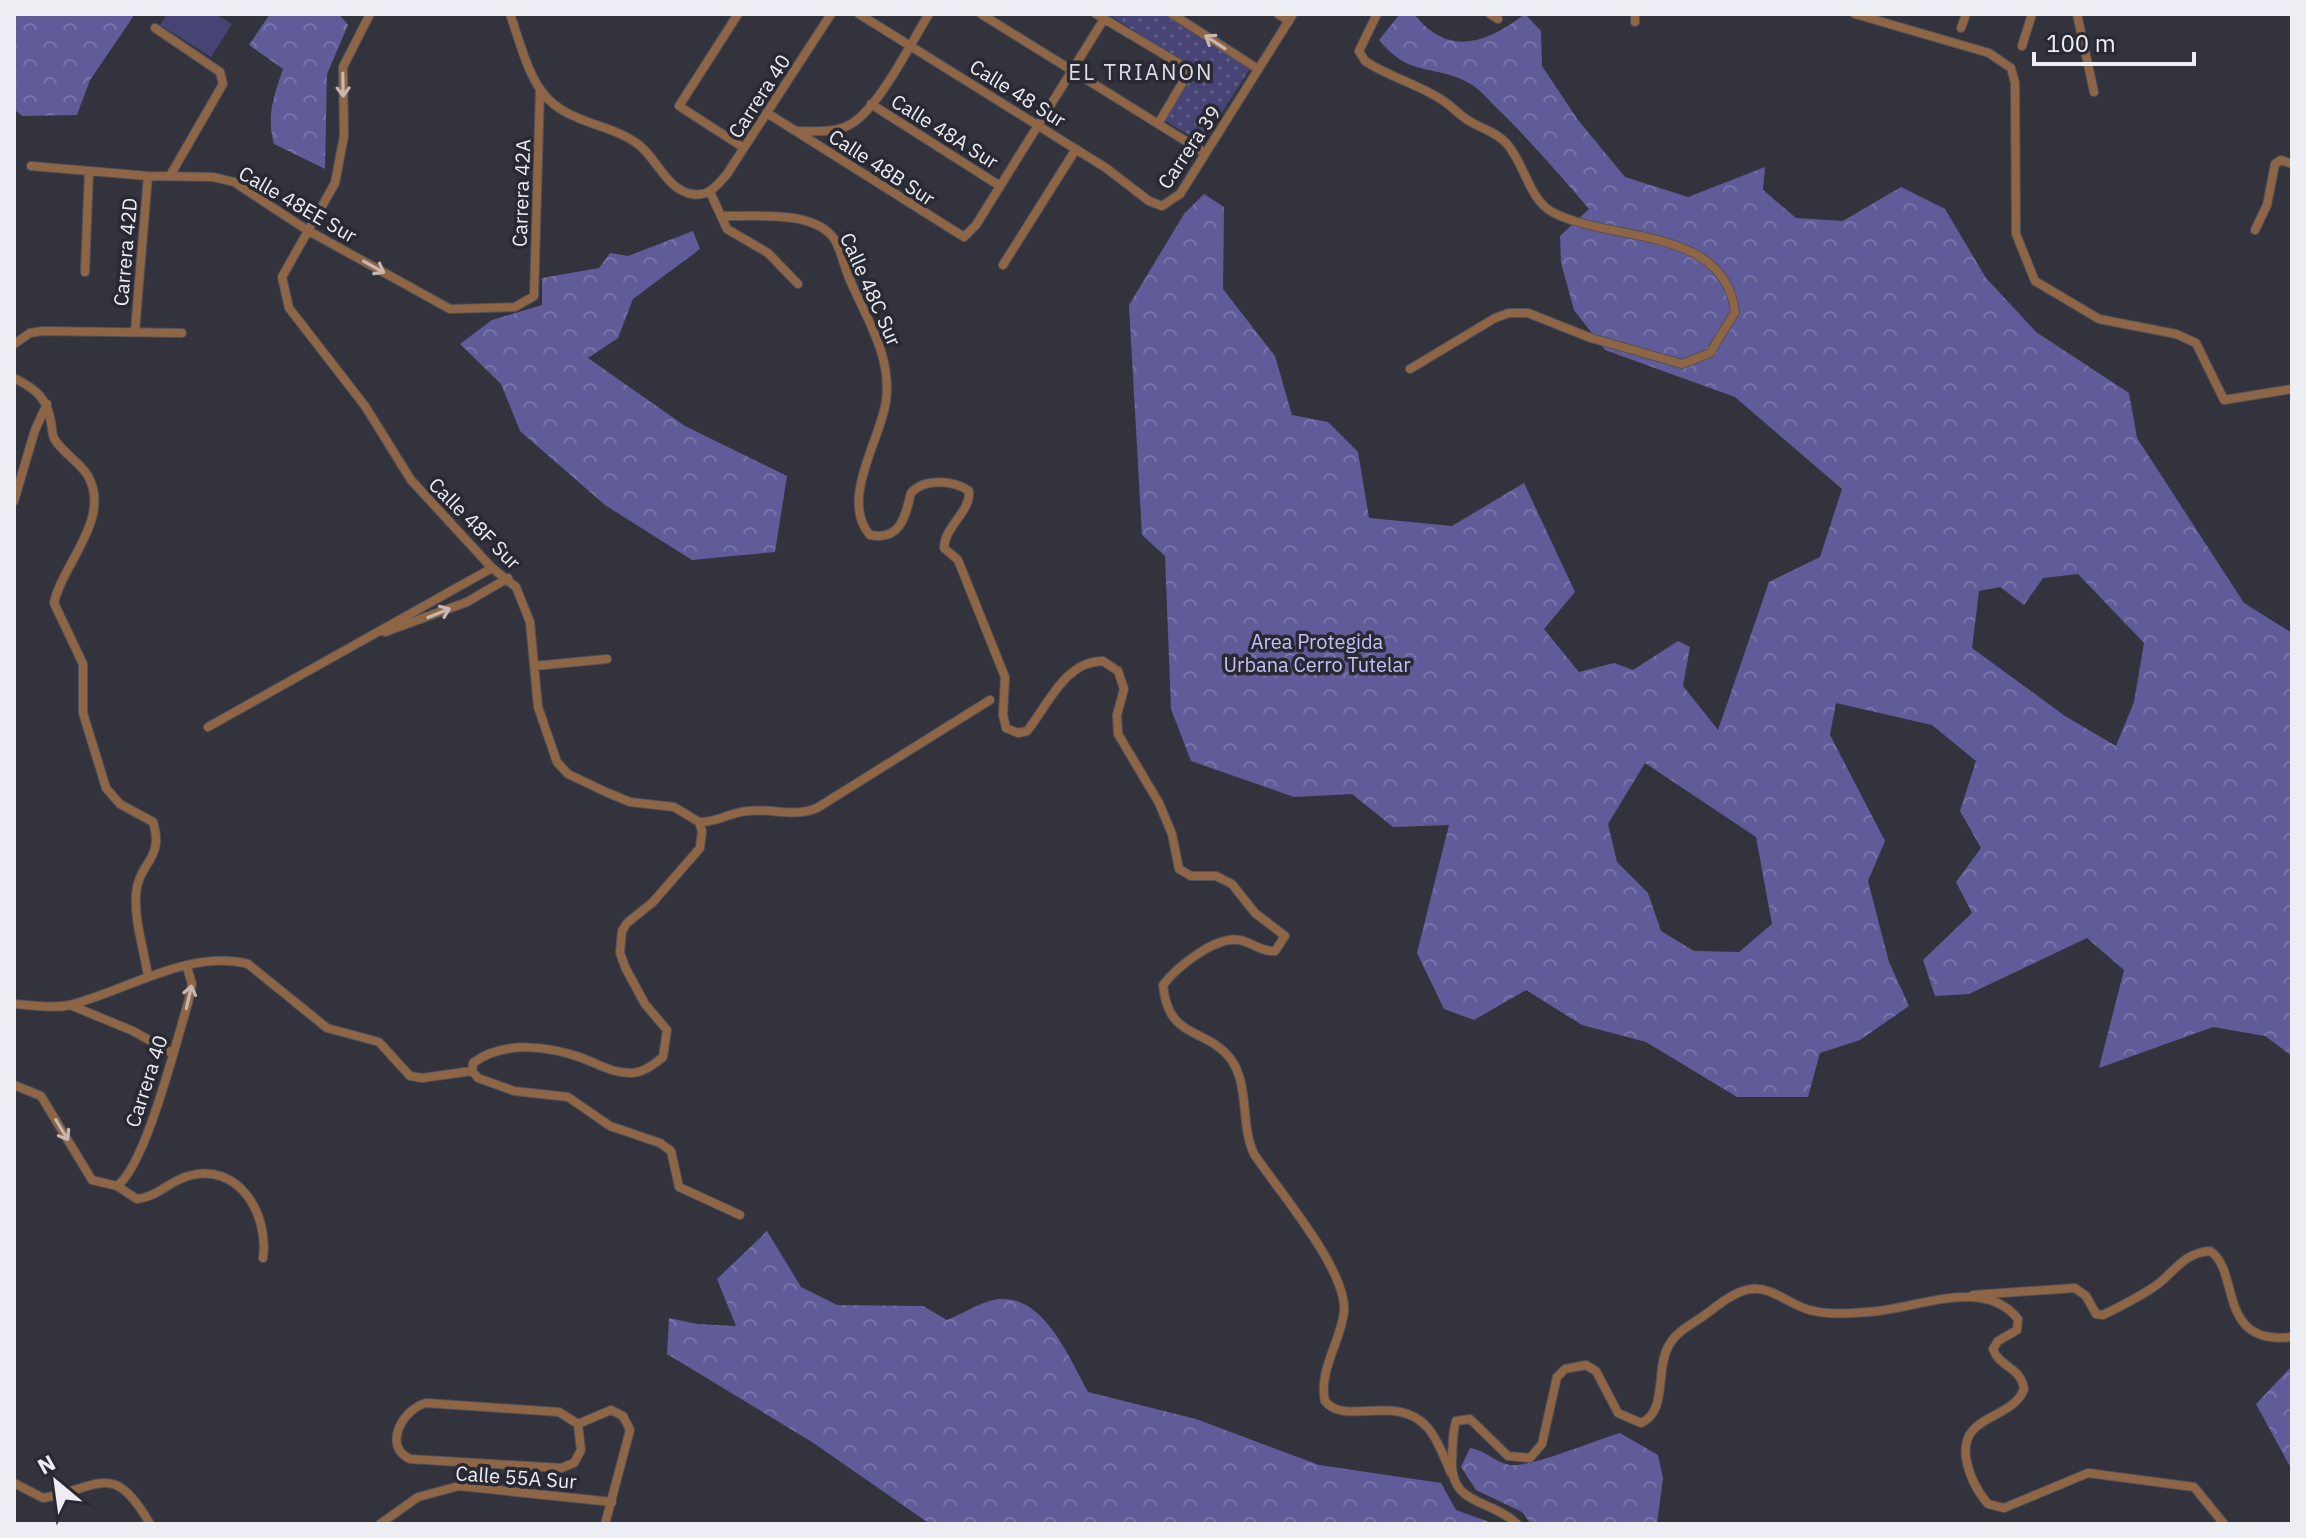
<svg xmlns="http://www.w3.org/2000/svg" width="2306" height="1538" font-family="'IBM Plex Sans',sans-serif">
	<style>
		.forest { fill: url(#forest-crowns); fill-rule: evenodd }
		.park { fill: url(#park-dots) }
		.pitch { fill: #464375 }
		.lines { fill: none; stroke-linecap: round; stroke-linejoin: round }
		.minor-casing { stroke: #51515b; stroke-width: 10 }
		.minor { stroke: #8e6645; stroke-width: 8 }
		.oneway { stroke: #c7b7ae }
		.labels { text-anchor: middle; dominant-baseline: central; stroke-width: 7; stroke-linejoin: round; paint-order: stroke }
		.street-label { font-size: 20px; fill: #ededf4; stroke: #292934 }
		.park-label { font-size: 20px; fill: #c3c2f8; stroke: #292934 }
		.neighbourhood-label { font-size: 22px; letter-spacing: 2px; fill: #dbdbe9; stroke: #292934 }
	</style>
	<defs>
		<pattern id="forest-crowns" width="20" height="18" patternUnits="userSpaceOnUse" patternTransform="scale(2)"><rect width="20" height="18" fill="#605c9a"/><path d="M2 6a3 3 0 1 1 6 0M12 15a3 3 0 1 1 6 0" fill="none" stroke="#7774a9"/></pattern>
		<pattern id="park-dots" width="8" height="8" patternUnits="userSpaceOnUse" patternTransform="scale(2)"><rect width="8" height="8" fill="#464375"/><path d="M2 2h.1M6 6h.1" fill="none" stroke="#615e89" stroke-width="1.8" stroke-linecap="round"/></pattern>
	</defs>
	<rect width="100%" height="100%" fill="#33333e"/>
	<!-- forest -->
	<path class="forest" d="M14 14H131L133 17 90 80 77 115 22 116 14 109Z
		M270 14H339L348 25 327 74 325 169 274 144C266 116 274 96 283 69L249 45Z
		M1400 14H1414C1449 58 1487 43 1525 14L1541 31 1542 66 1578 120 1625 177 1688 197 1765 167 1763 190 1796 218 1843 221 1901 187 1945 209 1986 278 2036 332 2129 393 2137 438 2244 603 2292 633V1056L2265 1036 2213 1027 2099 1068 2124 970 2087 938 1969 994 1935 996 1923 960 1972 913 1956 882 1981 848 1960 811 1976 761 1932 725 1836 703 1830 735 1885 841 1868 881 1889 962 1909 1006 1860 1040 1820 1053 1808 1097H1737L1646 1042 1582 1025 1526 990 1474 1020 1444 1009 1417 953 1449 825 1393 827 1352 794 1294 797 1191 761 1171 709 1165 556 1142 535 1129 305 1184 214 1204 194 1224 207 1223 289 1275 356 1292 415 1328 422 1358 452 1369 518 1452 526 1524 483 1575 592 1544 629 1579 672 1614 663 1633 670 1678 641 1690 647 1683 686 1718 730 1769 582 1820 557 1842 489 1735 397 1605 350 1574 310 1561 263 1560 236 1589 209C1561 176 1533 144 1502 113 1492 104 1482 91 1471 84 1434 63 1411 79 1379 40ZM2078 574 2144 643 2134 702 2116 746 2065 716 1972 648 1979 591 2000 587 2024 605 2043 578ZM1645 763 1756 837 1772 924 1739 952 1694 951 1661 931 1648 893 1617 862 1608 824Z
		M693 231 700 249 633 299 618 338 588 358 685 426 787 476 775 552 692 560 605 505 520 431 501 384 460 344 492 320 542 305V278L599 268 610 253 628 256Z
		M767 1231 801 1287 837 1305 923 1306 947 1320C962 1314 984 1300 1000 1299 1045 1296 1070 1360 1088 1392L1196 1419 1319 1465 1441 1483 1456 1510 1495 1524H930L812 1442 667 1354 669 1318 697 1324 736 1326 717 1279Z
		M2292 1366V1470L2256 1404Z
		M1620 1433 1658 1455 1663 1478 1657 1524H1531L1522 1512 1476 1490 1461 1467 1470 1448C1485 1450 1496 1463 1510 1465 1529 1468 1596 1440 1620 1433Z"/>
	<!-- park -->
	<path class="park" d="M1108 14H1163L1250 69 1202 143 1164 120 1194 69Z"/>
	<!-- pitch -->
	<path class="pitch" d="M167 14H215L232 24 211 57 160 25Z"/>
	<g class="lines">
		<defs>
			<path id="minor" d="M370 14 343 67 344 136 335 183 282 277 289 308 365 406 411 480 492 568 516 587 530 622 538 707 557 762 568 774 608 793 630 802 674 807 699 822 702 831 700 848 653 902 627 923 622 931 620 953 626 969 645 1004 667 1030 663 1057C653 1065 643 1073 630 1073 612 1073 598 1064 582 1058 549 1046 503 1040 473 1063L472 1071 478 1078 514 1091 568 1097 610 1126 660 1143 671 1151 679 1187 740 1215
				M510 14C519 39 527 73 543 93 566 124 611 123 639 145 657 159 667 190 692 194 708 197 717 186 727 174L831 14
				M738 14 679 106 744 148
				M859 14 1106 168 1149 201 1162 206 1180 194 1293 14
				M981 14 1205 153
				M1096 14 1190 70 1158 124
				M1172 14 1258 69
				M1278 14 1289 21
				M1377 14 1359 51 1365 61C1389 77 1418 84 1442 100 1452 106 1460 116 1471 122 1483 129 1498 133 1507 144 1525 164 1529 201 1554 213 1611 242 1725 226 1735 312L1710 353 1682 364 1591 338 1528 313H1509L1495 318 1410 369
				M1490 14 1498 19
				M1855 14 1989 53 2011 68 2015 83 2016 234 2035 281 2099 319 2176 334 2196 343 2224 400 2292 389
				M2077 14 2094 92
				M1635 22V14
				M155 28 220 72 223 84 171 174
				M1961 28 1966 14
				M2022 46 2032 14
				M871 104 1000 186
				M767 113 964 237 976 225 1104 19
				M797 131C812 131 833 133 847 126 877 113 911 42 929 14
				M31 166 148 176 213 177 234 182 307 230 450 309 515 307 534 296 540 90
				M710 192 727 229 768 253 798 284
				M721 216C754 217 815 209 835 240 842 253 844 267 850 280 867 320 892 356 886 401 881 439 839 500 870 535 900 541 905 518 911 493 924 478 954 480 969 491 971 512 945 525 944 548L958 560 1005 677 1003 715 1006 728 1018 733 1027 731C1048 705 1065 661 1103 661L1118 671 1124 689 1117 715 1118 734 1159 803 1172 834 1179 869 1191 876H1216L1232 884 1255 913 1285 936 1275 951C1261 952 1252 942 1239 940 1215 936 1177 967 1163 985 1168 1040 1205 1027 1230 1058 1250 1084 1240 1125 1254 1154 1278 1190 1348 1271 1344 1312 1341 1341 1318 1371 1325 1401 1345 1427 1397 1392 1428 1428 1439 1441 1444 1458 1451 1473
				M2255 230 2267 205 2275 164 2281 160 2292 164
				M1003 265 1076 149
				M85 272 89 171
				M135 331 148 176
				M14 344 30 333 43 331 182 333
				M14 378C36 389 47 398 51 422 52 428 52 436 55 440 64 454 80 462 88 476 112 519 62 564 54 603L83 664V713L106 788 120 804 153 822C165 859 138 863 136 894 134 920 144 950 148 976
				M14 501 35 430 47 404
				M385 632 467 602 508 578
				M534 666 607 659
				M208 727 492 568
				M699 822C717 823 730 812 748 811 773 808 792 818 817 808L990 700
				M14 1004C32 1005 52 1009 70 1005 126 991 188 949 248 964L327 1028 379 1042 410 1076 422 1078 472 1071
				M70 1005 133 1031 172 1053
				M14 1085 41 1096 92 1180 117 1186C146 1165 176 1042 188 1003L192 984 187 967
				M117 1186 137 1199C157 1197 170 1181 188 1176 239 1161 269 1215 263 1258
				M1973 1295 2075 1288 2086 1296 2096 1314 2103 1315C2121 1306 2142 1296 2158 1284 2177 1269 2184 1253 2210 1251 2241 1271 2216 1346 2292 1337
				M426 1403 559 1412 578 1424 581 1450 574 1463 561 1468 410 1459C382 1446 403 1409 426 1403Z
				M578 1424 611 1410 623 1416 630 1430 605 1524
				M14 1483 43 1498C100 1488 113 1459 150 1524
				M380 1524 418 1497 459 1486 612 1502
				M1517 1524C1490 1498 1449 1506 1452 1459 1453 1446 1452 1433 1456 1421L1470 1419 1508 1456 1530 1458 1542 1444 1557 1377 1565 1369 1586 1365 1596 1371 1618 1413 1641 1423C1668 1411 1655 1371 1668 1347 1674 1334 1687 1327 1699 1319 1714 1309 1733 1291 1751 1289 1773 1286 1793 1308 1814 1311 1831 1315 1850 1313 1868 1312 1915 1310 1983 1275 2018 1319L2017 1330 1998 1341 1993 1349C1999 1367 2021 1367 2024 1389 2012 1421 1960 1413 1966 1458 1969 1476 1977 1491 1988 1504L2004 1508 2088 1473 2194 1487 2224 1524"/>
		</defs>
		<!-- minor casing -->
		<use href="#minor" class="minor-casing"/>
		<!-- minor -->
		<use href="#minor" class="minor"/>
	</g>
	<!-- one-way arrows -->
	<defs><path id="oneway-shaft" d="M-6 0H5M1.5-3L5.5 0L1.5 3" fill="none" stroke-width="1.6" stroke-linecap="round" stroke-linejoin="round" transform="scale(2)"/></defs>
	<g class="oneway">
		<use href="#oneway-shaft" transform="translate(1215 42) rotate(-147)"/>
		<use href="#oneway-shaft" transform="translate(343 85) rotate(89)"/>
		<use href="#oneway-shaft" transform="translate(374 267) rotate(29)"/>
		<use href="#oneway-shaft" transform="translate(439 613) rotate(-22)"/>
		<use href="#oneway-shaft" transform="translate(189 997) rotate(-77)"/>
		<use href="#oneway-shaft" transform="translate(62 1130) rotate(59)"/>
	</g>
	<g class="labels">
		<!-- street labels -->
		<g class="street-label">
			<text transform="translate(1018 93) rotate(32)">Calle 48 Sur</text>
			<text transform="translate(759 96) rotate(-57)">Carrera 40</text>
			<text transform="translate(945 131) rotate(32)">Calle 48A Sur</text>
			<text transform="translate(1189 147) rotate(-56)">Carrera 39</text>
			<text transform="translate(882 167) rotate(33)">Calle 48B Sur</text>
			<text transform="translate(521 193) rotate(-88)">Carrera 42A</text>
			<text transform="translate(298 204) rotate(30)">Calle 48EE Sur</text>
			<text transform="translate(125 252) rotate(-85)">Carrera 42D</text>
			<text transform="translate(871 289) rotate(66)">Calle 48C Sur</text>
			<text transform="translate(475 523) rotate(45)">Calle 48F Sur</text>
			<text transform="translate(146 1081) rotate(-72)">Carrera 40</text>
			<text transform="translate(516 1477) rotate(4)">Calle 55A Sur</text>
		</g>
		<!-- park labels -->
		<g class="park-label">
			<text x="1317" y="641">Area Protegida<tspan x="1317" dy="23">Urbana Cerro Tutelar</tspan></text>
		</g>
		<!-- neighbourhood labels -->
		<g class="neighbourhood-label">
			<text x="1141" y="71">EL TRIANON</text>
		</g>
	</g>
	<!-- border -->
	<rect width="2306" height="1538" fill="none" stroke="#ededf4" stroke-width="32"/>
	<!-- north arrow -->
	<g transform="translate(56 1482) rotate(331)" stroke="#292934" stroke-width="6" paint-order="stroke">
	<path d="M0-6L14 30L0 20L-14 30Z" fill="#ededf4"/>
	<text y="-12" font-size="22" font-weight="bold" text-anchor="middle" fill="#ededf4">N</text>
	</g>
	<!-- scale -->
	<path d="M2034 52v12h160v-12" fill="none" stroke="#ededf4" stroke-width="4"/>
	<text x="2046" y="52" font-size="24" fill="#ededf4" stroke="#292934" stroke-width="6" paint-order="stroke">100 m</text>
</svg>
